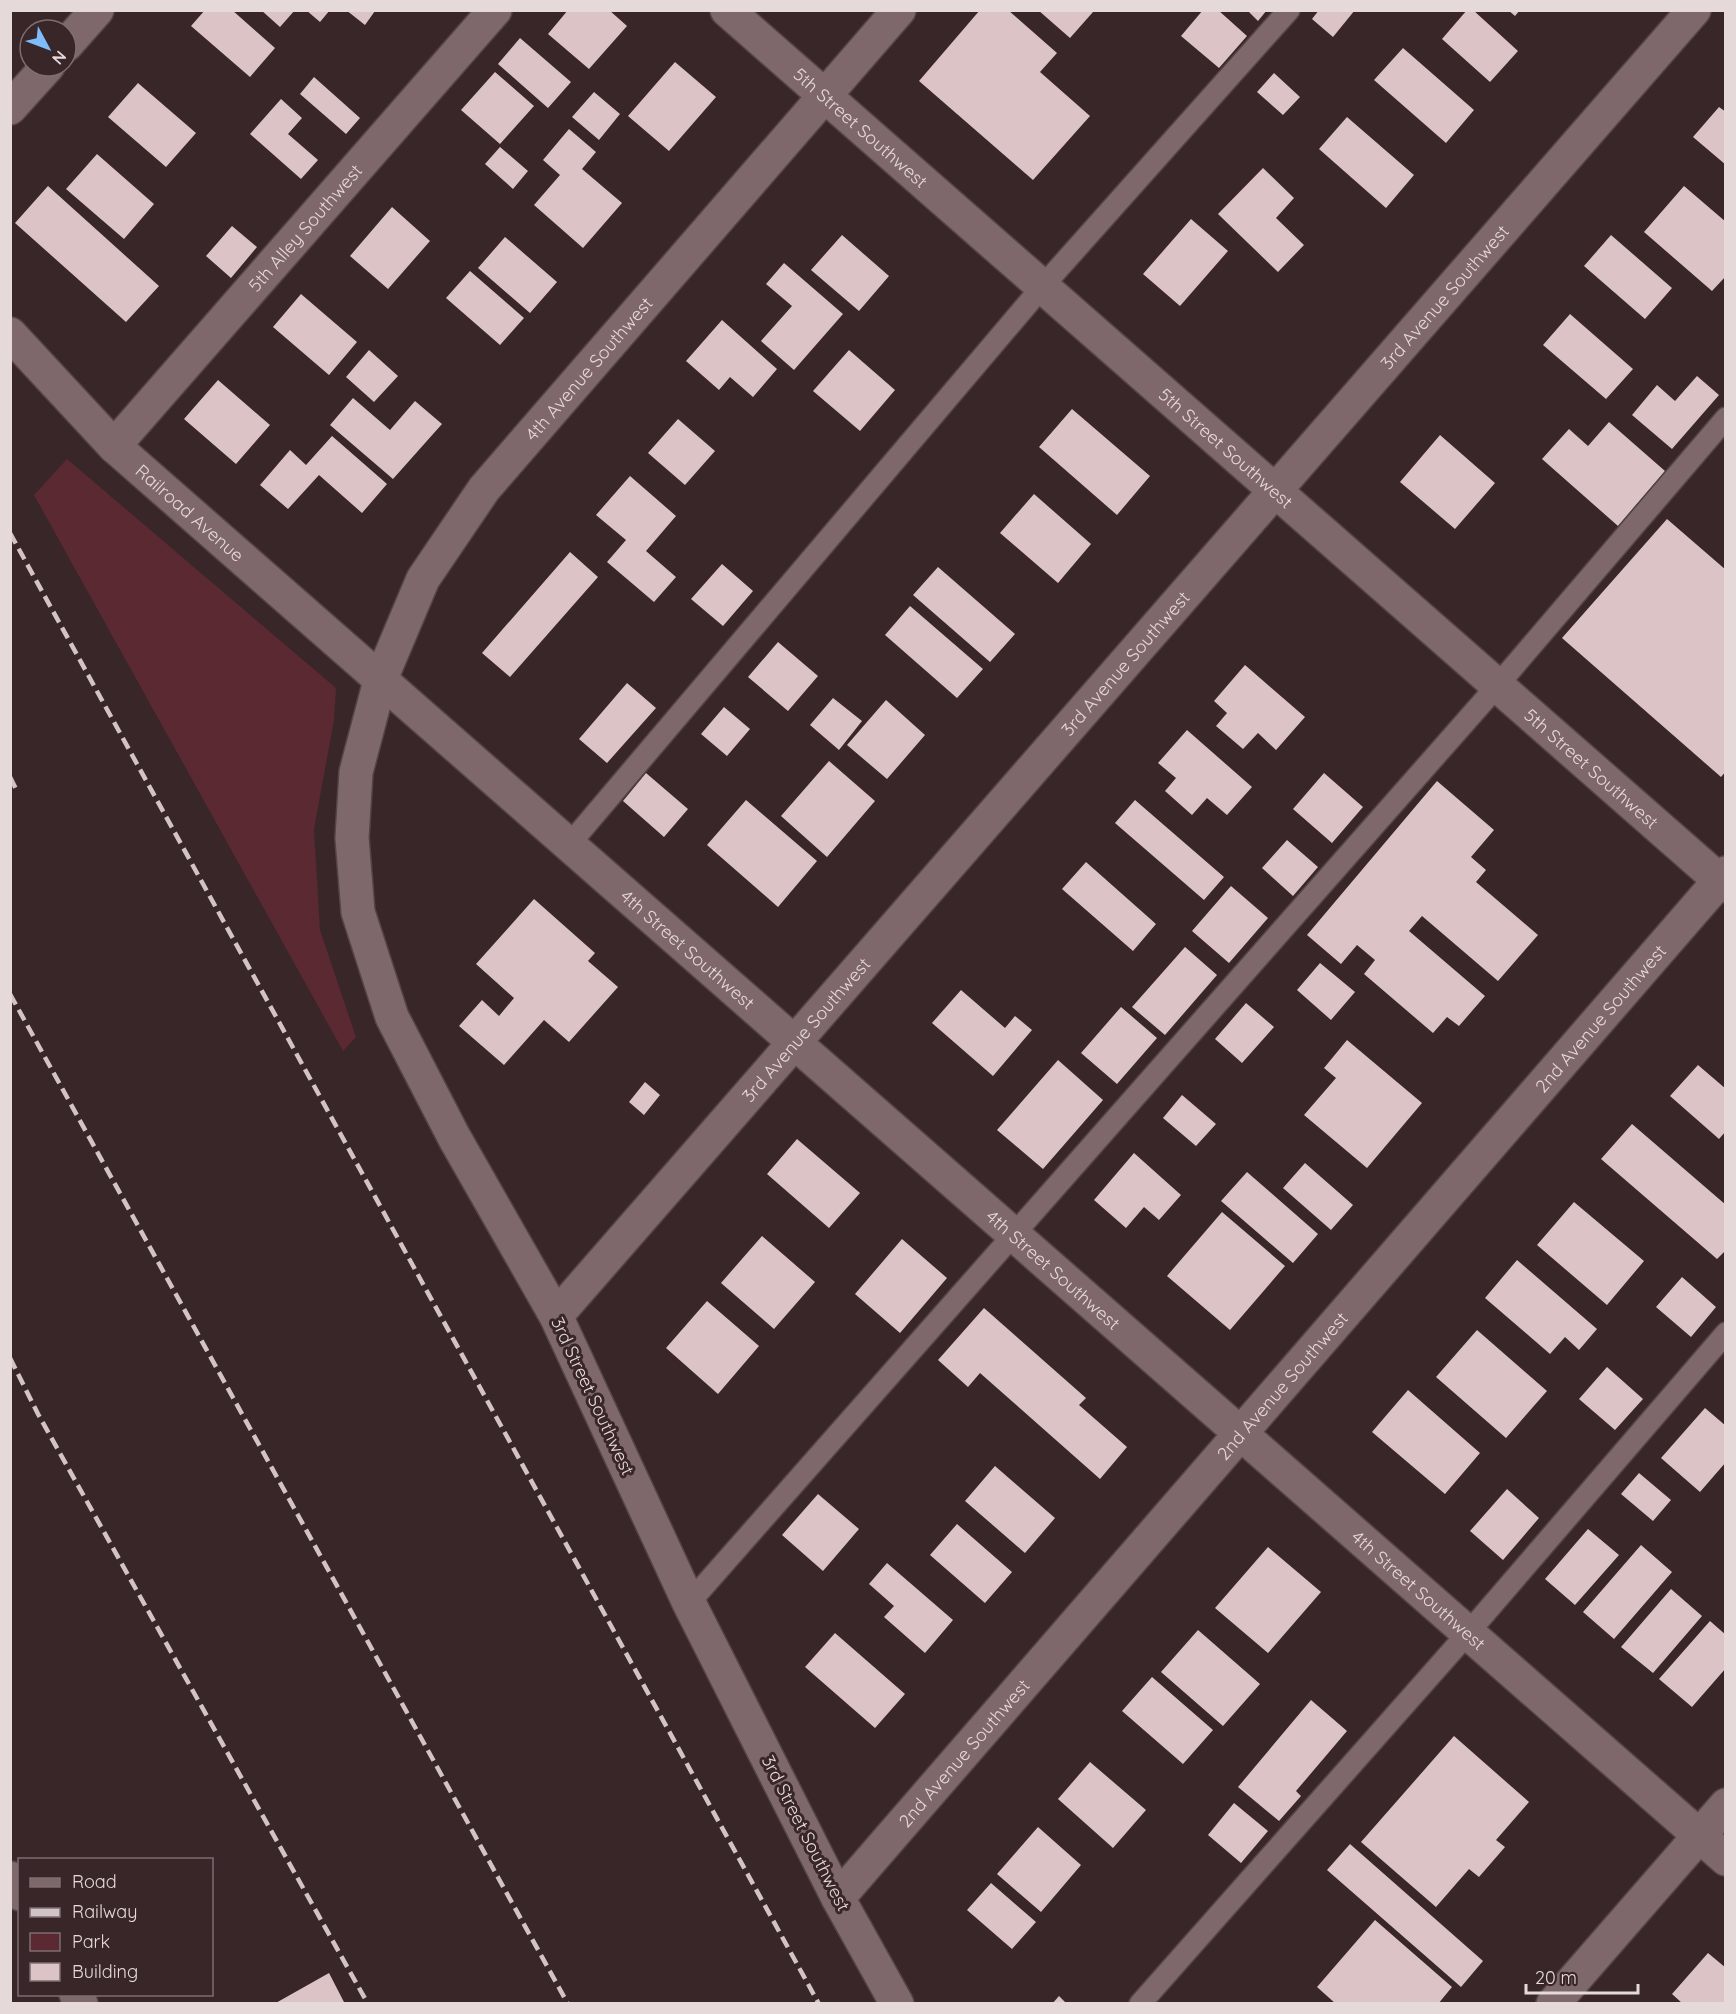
<svg xmlns="http://www.w3.org/2000/svg" width="1736" height="2014" font-family="Quicksand,sans-serif">
	<style>
		.green { fill: #5a2932 }
		.building { fill: #dcc3c6 }
		.lines { fill: none; stroke-linecap: round; stroke-linejoin: round }
		.service-casing { stroke: #534446; stroke-width: 24 }
		.minor-casing { stroke: #534446; stroke-width: 36 }
		.service { stroke: #7f686b; stroke-width: 21 }
		.minor { stroke: #7f686b; stroke-width: 33 }
		.rail { stroke: #d2c4c5; stroke-width: 4.5; stroke-dasharray: 12 6; stroke-linecap: butt }
		.labels { text-anchor: middle; dominant-baseline: central; stroke-width: 6; stroke-linejoin: round; paint-order: stroke }
		.street-label { font-size: 18px; fill: #e6d9da; stroke: #392629 }
	</style>
	<rect width="100%" height="100%" fill="#392629"/>
	<!-- green -->
	<path class="green" d="M67 459 336 688 334 720 314 829 320 930 356 1037 343 1051 34 495Z"/>
	<!-- building -->
	<path class="building" d="M205 10H232L275 48 250 77 191 26Z
		M261 10H295L280 27Z
		M306 10H330L320 22Z
		M346 10H374L375 11 365 25Z
		M568 10H609L627 26 589 69 548 34Z
		M980 10H1008L1057 53 1040 72 1090 116 1033 180 919 81Z
		M1038 10H1091L1093 12 1070 38Z
		M1203 10H1218L1247 36 1219 68 1181 36Z
		M1247 10H1267L1258 21Z
		M1319 10H1355L1333 37 1312 19Z
		M1467 10H1473L1518 51 1490 82 1442 39Z
		M1508 10H1520L1515 16Z
		M520 38 571 82 548 108 498 64Z
		M1403 48 1474 110 1446 143 1374 80Z
		M675 62 716 97 669 151 628 116Z
		M495 72 534 106 500 144 461 110Z
		M1274 73 1300 97 1283 115 1257 92Z
		M314 77 360 118 346 134 300 94Z
		M138 83 196 133 166 167 108 117Z
		M594 92 620 114 599 140 572 117Z
		M281 99 302 118 288 134 318 160 301 179 250 134Z
		M1719 107 1726 112V165L1693 137Z
		M1347 117 1414 175 1386 208 1319 149Z
		M569 129 596 152 582 169 622 203 583 248 534 205 560 175 543 160Z
		M500 147 528 171 513 189 485 164Z
		M97 154 154 204 124 239 66 189Z
		M1263 168 1294 198 1276 218 1304 245 1278 272 1218 214Z
		M48 186 159 286 126 322 15 223Z
		M1684 186 1726 222V276L1712 291 1644 232Z
		M392 207 430 241 388 289 350 256Z
		M1191 219 1228 251 1180 306 1143 274Z
		M232 226 257 247 231 278 206 256Z
		M842 235 889 276 859 311 811 270Z
		M1611 235 1672 288 1645 319 1584 266Z
		M505 237 557 282 530 313 478 268Z
		M784 263 843 314 794 370 761 341 792 306 766 284Z
		M470 271 524 318 500 345 446 298Z
		M301 294 357 342 329 375 273 327Z
		M1570 314 1633 369 1606 399 1543 345Z
		M722 320 777 369 753 397 730 377 719 390 686 361Z
		M369 350 398 376 374 402 346 377Z
		M849 350 895 390 860 431 813 391Z
		M1697 376 1719 395 1672 449 1632 415 1657 385 1675 401Z
		M218 380 270 425 236 464 184 419Z
		M353 398 390 430 415 401 442 424 393 479 330 425Z
		M1072 409 1150 476 1117 515 1039 447Z
		M678 419 715 451 685 485 648 453Z
		M1609 422 1665 471 1618 526 1542 459 1569 429 1588 446Z
		M1440 435 1495 483 1455 529 1400 482Z
		M332 436 387 484 362 513 319 475 288 509 260 485 290 450 306 465Z
		M630 476 676 516 646 551 676 577 654 602 607 562 626 540 596 515Z
		M1034 494 1091 544 1058 583 1000 533Z
		M1667 519 1726 570V771L1721 777 1562 638Z
		M570 552 598 577 510 677 482 653Z
		M722 564 753 591 723 626 691 599Z
		M938 567 1015 634 990 662 913 595Z
		M910 606 983 669 957 698 885 635Z
		M778 642 818 676 788 711 748 677Z
		M1245 665 1305 717 1276 750 1258 733 1243 749 1216 726 1227 713 1214 701Z
		M627 683 656 708 607 763 579 739Z
		M833 698 862 721 839 750 810 725Z
		M886 700 925 735 887 779 847 745Z
		M724 707 750 729 727 756 701 734Z
		M1187 730 1252 787 1227 815 1207 798 1192 815 1165 791 1176 778 1158 763Z
		M829 761 875 801 827 857 781 816Z
		M646 773 688 809 664 837 623 801Z
		M1324 773 1363 807 1332 843 1293 809Z
		M1437 781 1494 830 1471 857 1486 870 1476 882 1538 935 1498 981 1422 916 1409 931 1485 996 1459 1026 1447 1017 1433 1033 1364 974 1375 960 1357 945 1341 964 1307 935Z
		M746 800 817 861 778 907 707 845Z
		M1135 800 1224 877 1204 900 1115 823Z
		M1287 840 1318 867 1293 896 1262 868Z
		M1086 862 1156 924 1133 951 1062 889Z
		M1231 886 1268 918 1229 963 1192 931Z
		M534 899 595 953 588 961 618 987 569 1042 544 1020 504 1065 459 1026 482 1000 499 1016 514 998 476 964Z
		M1185 947 1217 975 1165 1035 1132 1007Z
		M1320 963 1355 992 1331 1020 1297 990Z
		M961 990 1005 1028 1015 1016 1032 1030 993 1076 932 1023Z
		M1246 1003 1274 1027 1242 1063 1215 1039Z
		M1121 1007 1157 1038 1117 1084 1081 1053Z
		M1347 1040 1422 1103 1367 1168 1304 1115 1336 1078 1324 1068Z
		M1058 1060 1103 1100 1043 1169 997 1130Z
		M1698 1065 1726 1089V1131L1719 1139 1670 1096Z
		M645 1082 660 1095 644 1115 629 1102Z
		M1182 1095 1216 1124 1196 1146 1163 1118Z
		M1632 1124 1726 1205V1250L1717 1259 1601 1159Z
		M797 1139 860 1193 829 1228 767 1174Z
		M1134 1153 1181 1195 1159 1220 1144 1207 1126 1228 1094 1200Z
		M1305 1163 1353 1205 1331 1230 1283 1188Z
		M1247 1172 1318 1234 1293 1263 1221 1201Z
		M1574 1202 1644 1261 1607 1305 1537 1245Z
		M1222 1212 1285 1266 1230 1330 1167 1276Z
		M762 1236 815 1282 774 1329 721 1283Z
		M902 1239 947 1278 900 1333 855 1294Z
		M1517 1260 1597 1329 1579 1350 1565 1337 1550 1354 1485 1298Z
		M1682 1277 1716 1307 1691 1337 1656 1307Z
		M707 1301 759 1346 718 1394 666 1348Z
		M984 1308 1086 1398 1079 1405 1127 1447 1100 1479 980 1373 968 1387 938 1360Z
		M1477 1330 1547 1391 1506 1438 1436 1377Z
		M1607 1367 1643 1399 1615 1430 1579 1399Z
		M1408 1390 1480 1453 1445 1494 1372 1432Z
		M1705 1408 1726 1426V1462L1700 1492 1661 1458Z
		M995 1466 1055 1518 1025 1553 965 1501Z
		M1639 1473 1671 1500 1653 1521 1621 1494Z
		M1507 1489 1539 1518 1503 1560 1470 1531Z
		M818 1494 859 1529 823 1571 782 1535Z
		M957 1524 1012 1572 985 1603 930 1555Z
		M1588 1529 1619 1555 1575 1605 1545 1579Z
		M1641 1545 1672 1572 1614 1639 1583 1612Z
		M1268 1547 1321 1592 1268 1653 1215 1608Z
		M887 1563 953 1620 925 1653 884 1617 894 1606 869 1584Z
		M1671 1589 1702 1616 1653 1673 1621 1647Z
		M1710 1621 1726 1635V1668L1692 1707 1659 1679Z
		M1198 1630 1260 1684 1223 1726 1161 1672Z
		M835 1633 905 1694 875 1728 805 1667Z
		M1152 1677 1213 1730 1183 1764 1122 1711Z
		M1311 1700 1347 1731 1296 1791 1301 1796 1279 1821 1238 1787Z
		M1454 1736 1529 1802 1496 1840 1505 1847 1479 1877 1469 1869 1436 1907 1361 1842Z
		M1090 1762 1146 1810 1113 1848 1058 1799Z
		M1234 1803 1268 1831 1241 1863 1208 1835Z
		M1038 1827 1081 1865 1041 1912 997 1874Z
		M1350 1844 1483 1961 1461 1987 1327 1870Z
		M991 1883 1036 1922 1012 1949 967 1910Z
		M1375 1920 1452 1987 1438 2004H1336L1317 1987Z
		M1708 1953 1726 1968V2004H1683L1672 1994Z
		M329 1973 345 2004H274Z
		M1059 1996 1067 2004H1052Z"/>
	<g class="lines">
		<defs>
			<path id="service" d="M568 846 1042 287 1289 10
				M689 1603 1497 686 1726 418
				M1140 2004 1468 1633 1726 1333"/>
			<g id="minor">
				<path id="s1" d="M727 10 1726 886"/>
				<path d="M66 45 97 10"/>
				<path d="M10 108 48 66"/>
				<path id="s2" d="M10 334 114 446 1726 1859"/>
				<path id="s3" d="M114 446 495 10"/>
				<path id="s4" d="M556 1316 1694 10"/>
				<path d="M10 1878 20 1894"/>
				<path id="s5" d="M838 1898 1726 873"/>
				<path d="M76 1994 81 2004"/>
				<path id="s6" d="M897 2004 838 1898 689 1603 556 1316 454 1137 392 1017 358 912 352 838 356 772 380 681 423 579 484 489 899 10"/>
				<path d="M1553 2004 1726 1805"/>
			</g>
		</defs>
		<!-- service casing -->
		<use href="#service" class="service-casing"/>
		<!-- minor casing -->
		<use href="#minor" class="minor-casing"/>
		<!-- service -->
		<use href="#service" class="service"/>
		<!-- minor -->
		<use href="#minor" class="minor"/>
		<!-- rail -->
		<path class="rail" d="M10 533 819 2004
			M10 777 18 793
			M10 994 568 2004
			M10 1358 38 1414 368 2004"/>
	</g>
	<g class="labels">
		<!-- street labels -->
		<g class="street-label">
			<text stroke="none"><textPath href="#s1" startOffset="178">5th Street Southwest</textPath></text>
			<text stroke="none"><textPath href="#s3" startOffset="290">5th Alley Southwest</textPath></text>
			<text stroke="none"><textPath href="#s4" startOffset="1352">3rd Avenue Southwest</textPath></text>
			<text stroke="none"><textPath href="#s6" startOffset="1833">4th Avenue Southwest</textPath></text>
			<text stroke="none"><textPath href="#s1" startOffset="664">5th Street Southwest</textPath></text>
			<text stroke="none"><textPath href="#s2" startOffset="254">Railroad Avenue</textPath></text>
			<text stroke="none"><textPath href="#s4" startOffset="866">3rd Avenue Southwest</textPath></text>
			<text stroke="none"><textPath href="#s1" startOffset="1150">5th Street Southwest</textPath></text>
			<text stroke="none"><textPath href="#s2" startOffset="916">4th Street Southwest</textPath></text>
			<text stroke="none"><textPath href="#s5" startOffset="1164">2nd Avenue Southwest</textPath></text>
			<text stroke="none"><textPath href="#s4" startOffset="380">3rd Avenue Southwest</textPath></text>
			<text stroke="none"><textPath href="#s2" startOffset="1402">4th Street Southwest</textPath></text>
			<text stroke="none"><textPath href="#s5" startOffset="678">2nd Avenue Southwest</textPath></text>
			<text transform="translate(593 1396) rotate(65)">3rd Street Southwest</text>
			<text stroke="none"><textPath href="#s2" startOffset="1888">4th Street Southwest</textPath></text>
			<text stroke="none"><textPath href="#s5" startOffset="192">2nd Avenue Southwest</textPath></text>
			<text transform="translate(806 1833) rotate(63)">3rd Street Southwest</text>
		</g>
	</g>
	<!-- border -->
	<rect width="1736" height="2014" fill="none" stroke="#e6d9da" stroke-width="24"/>
	<!-- legend -->
	<rect x="18" y="1858" width="195" height="138" fill="#392629" stroke="#7e6e70" stroke-width="1.5"/>
	<rect x="30" y="1878" width="30" height="9" fill="#7f686b" stroke="#7e6e70" stroke-width="1.5"/>
	<text x="72" y="1888" font-size="18" fill="#e6d9da">Road</text>
	<rect x="30" y="1908" width="30" height="9" fill="#d2c4c5" stroke="#7e6e70" stroke-width="1.5"/>
	<text x="72" y="1918" font-size="18" fill="#e6d9da">Railway</text>
	<rect x="30" y="1933" width="30" height="18" fill="#5a2932" stroke="#7e6e70" stroke-width="1.5"/>
	<text x="72" y="1948" font-size="18" fill="#e6d9da">Park</text>
	<rect x="30" y="1963" width="30" height="18" fill="#dcc3c6" stroke="#7e6e70" stroke-width="1.5"/>
	<text x="72" y="1978" font-size="18" fill="#e6d9da">Building</text>
	<!-- north arrow -->
	<g transform="translate(48 48) rotate(131)"><circle r="28" fill="#392629" stroke="#7e6e70" stroke-width="1.5"/>
	<path d="M0-4.5L10 22L0 15L-10 22Z" fill="#7fbdfa"/>
	<text y="-9" font-size="16" font-weight="bold" text-anchor="middle" fill="#e6d9da">N</text>
	</g>
	<!-- scale -->
	<path d="M1526 1984v9h112v-9" fill="none" stroke="#e6d9da" stroke-width="3"/>
	<text x="1535" y="1984" font-size="18" fill="#e6d9da" stroke="#392629" stroke-width="4.5" paint-order="stroke">20 m</text>
</svg>
